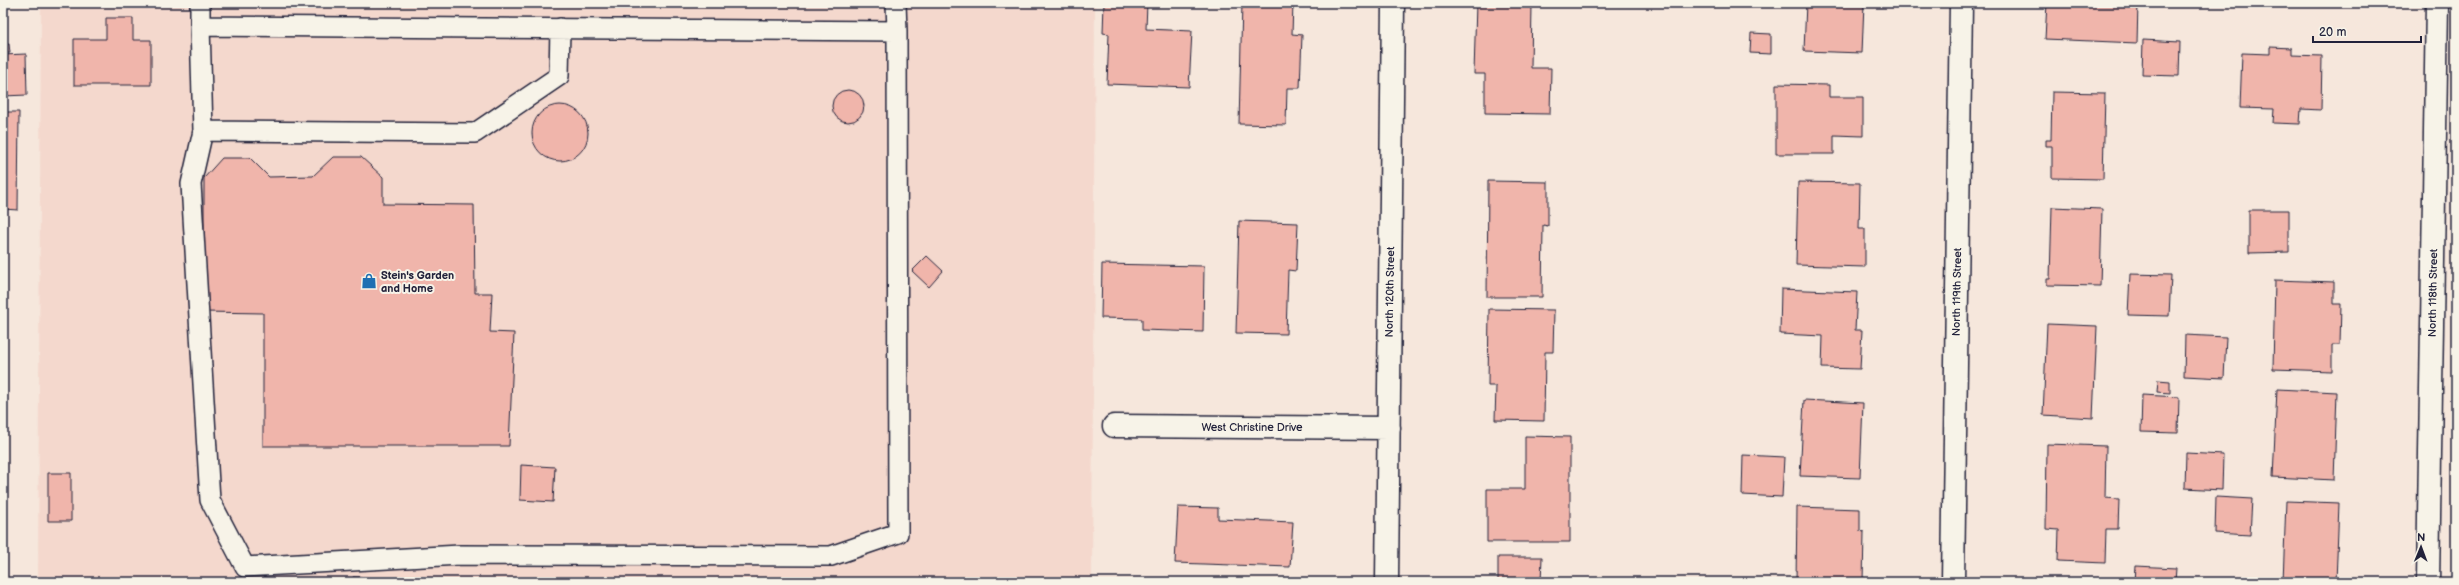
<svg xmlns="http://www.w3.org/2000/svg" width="2459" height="585" font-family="'Balsamiq Sans',sans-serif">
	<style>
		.built { fill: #f4d8cd }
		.building { fill: #f0b5ab; stroke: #22223b }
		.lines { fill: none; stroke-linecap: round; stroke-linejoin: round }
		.lane-casing { stroke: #22223b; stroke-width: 22 }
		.street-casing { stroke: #22223b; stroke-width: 25 }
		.lane { stroke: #f7f3e8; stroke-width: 19 }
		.street { stroke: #f7f3e8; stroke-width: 22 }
		.labels { text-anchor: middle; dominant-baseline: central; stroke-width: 4; stroke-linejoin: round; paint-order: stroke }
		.poi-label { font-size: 11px; font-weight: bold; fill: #22223b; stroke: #f7f3e8; text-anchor: start }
		.street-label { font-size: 11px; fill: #22223b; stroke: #f7f3e8 }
	</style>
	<rect width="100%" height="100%" fill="#f6e7dc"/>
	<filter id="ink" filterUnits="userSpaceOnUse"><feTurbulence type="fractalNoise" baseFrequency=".025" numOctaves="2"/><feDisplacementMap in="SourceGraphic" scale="8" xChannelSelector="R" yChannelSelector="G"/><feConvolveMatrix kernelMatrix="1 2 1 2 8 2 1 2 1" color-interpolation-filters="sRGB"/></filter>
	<g filter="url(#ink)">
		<!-- built -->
		<path class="built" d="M41 3H1095L1092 582H38Z"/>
		<!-- building -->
		<path class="building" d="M1104 3H1147L1146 29 1192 31 1189 87 1107 84 1109 34 1103 33Z
			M1242 3H1293L1292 34 1302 35 1300 88H1287L1286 125 1239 124Z
			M1476 3H1532L1531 68H1551L1550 114 1485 113V74H1474Z
			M1806 3H1864L1862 53 1804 51Z
			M2047 3H2138L2137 43 2045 39Z
			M106 18H133V40H151V85H74V39H106Z
			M1751 33 1771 34V54L1750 53Z
			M2143 40 2180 42 2179 76 2142 75Z
			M9 44 10 53H3V45Z
			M2270 47 2292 48V55L2322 56 2321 110 2301 109 2300 124 2273 123 2274 109 2240 108 2242 53 2270 54Z
			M26 54 27 95 3 96V55Z
			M1776 84 1829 85V97H1863V136L1834 135V154H1776Z
			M832 106a16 16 0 1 1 32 0a16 16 0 1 1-32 0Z
			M2052 92 2105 93 2103 179 2052 178V146H2046V140H2051Z
			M532 133a28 28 0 1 1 56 0a28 28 0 1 1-56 0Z
			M3 112H19L18 210 3 209Z
			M333 157H361L383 177V204L474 205 475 293H492L490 332 514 333 509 446H263V313L204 312V178L222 158H250L269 177 313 176Z
			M1488 181 1548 182V226L1543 225 1542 297H1487Z
			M1798 182 1860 183 1859 229H1865V267L1796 265Z
			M2052 207 2102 209 2100 286 2047 285V279H2050Z
			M2249 210H2289V252L2249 253Z
			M1239 221 1298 223 1296 271 1288 270 1286 334 1236 333Z
			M927 256 943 271 929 287 912 271Z
			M1102 264 1204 266 1203 332 1142 330V319L1101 318Z
			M2130 274 2171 275 2169 316 2128 315Z
			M2275 280 2334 282V304H2341L2340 345H2332V371L2273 369Z
			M1781 289 1857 292 1855 330H1862L1860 369 1822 368 1823 336 1780 334Z
			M1489 309 1554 310 1553 352H1545L1544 421 1495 420 1496 386H1488Z
			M2047 324 2097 326 2093 418 2043 415Z
			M2185 335 2226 337 2224 378 2184 376Z
			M2158 380 2170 381V393L2157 392Z
			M2277 389 2337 392 2334 480 2273 477Z
			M2142 395 2179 397 2178 433 2141 432Z
			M1804 400 1863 403 1860 478 1800 476Z
			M1525 436 1570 437V542H1487V489H1525Z
			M2047 444 2106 446 2105 498 2119 499 2118 529H2106L2105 563 2058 561 2059 530 2046 529Z
			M2186 453 2223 455 2222 490 2185 488Z
			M1743 455 1784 457 1782 497 1742 495Z
			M521 465 555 467 553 502 520 500Z
			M48 473H71V521H48Z
			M2216 497 2252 499 2250 535 2215 533Z
			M2286 501 2339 503 2336 582H2283Z
			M1178 507 1218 508V519L1293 522 1290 567 1175 563Z
			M1797 507 1860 509V531L1864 532 1863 582H1796Z
			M1498 557H1542L1541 582H1498Z
			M2135 566 2176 568 2175 582H2134Z
			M353 577 387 578V582H353Z"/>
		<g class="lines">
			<defs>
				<path id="lane" d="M200 3V26L897 31 896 3
					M200 26 203 131 475 133 559 76 560 28
					M203 131 191 184 210 500 245 567 460 555 831 556 898 533 897 31"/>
				<path id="street" d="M1114 426 1389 428
					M1387 582 1393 3
					M1953 582 1961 3
					M2428 582 2437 3"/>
			</defs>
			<!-- lane casing -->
			<use href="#lane" class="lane-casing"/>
			<!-- street casing -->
			<use href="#street" class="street-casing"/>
			<!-- lane -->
			<use href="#lane" class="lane"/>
			<!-- street -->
			<use href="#street" class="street"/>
		</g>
	</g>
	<!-- icons -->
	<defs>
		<symbol id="shop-bare" viewBox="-9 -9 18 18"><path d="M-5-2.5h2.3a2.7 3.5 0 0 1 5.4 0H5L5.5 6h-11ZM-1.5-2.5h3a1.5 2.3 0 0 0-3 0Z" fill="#1f6fb2" stroke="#f7f3e8" stroke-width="2.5" paint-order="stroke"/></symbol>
	</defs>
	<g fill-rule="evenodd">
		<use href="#shop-bare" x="358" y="270" width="22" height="22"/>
	</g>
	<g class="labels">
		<!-- poi labels -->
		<g class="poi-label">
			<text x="381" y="275">Stein's Garden<tspan x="381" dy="13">and Home</tspan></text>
		</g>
		<!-- street labels -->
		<g class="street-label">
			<text transform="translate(1390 292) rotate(-89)">North 120th Street</text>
			<text transform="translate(1957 292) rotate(-89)">North 119th Street</text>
			<text transform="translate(2433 293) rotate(-89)">North 118th Street</text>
			<text x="1252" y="427">West Christine Drive</text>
		</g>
	</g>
	<!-- margin -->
	<rect width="2459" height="585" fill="none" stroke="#f7f3e8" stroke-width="16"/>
	<rect x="8" y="8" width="2443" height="569" fill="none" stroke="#22223b" stroke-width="1.5" filter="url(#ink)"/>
	<!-- north arrow -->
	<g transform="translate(2421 547) rotate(1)" stroke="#f7f3e8" stroke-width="3" paint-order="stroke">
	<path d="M0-3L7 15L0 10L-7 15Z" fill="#22223b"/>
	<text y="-6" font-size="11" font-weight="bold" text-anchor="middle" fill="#22223b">N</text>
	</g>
	<!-- scale -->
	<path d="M2313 36v6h108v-6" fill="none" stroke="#22223b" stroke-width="2"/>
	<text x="2319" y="36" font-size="12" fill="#22223b" stroke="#f7f3e8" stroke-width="3" paint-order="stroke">20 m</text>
</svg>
